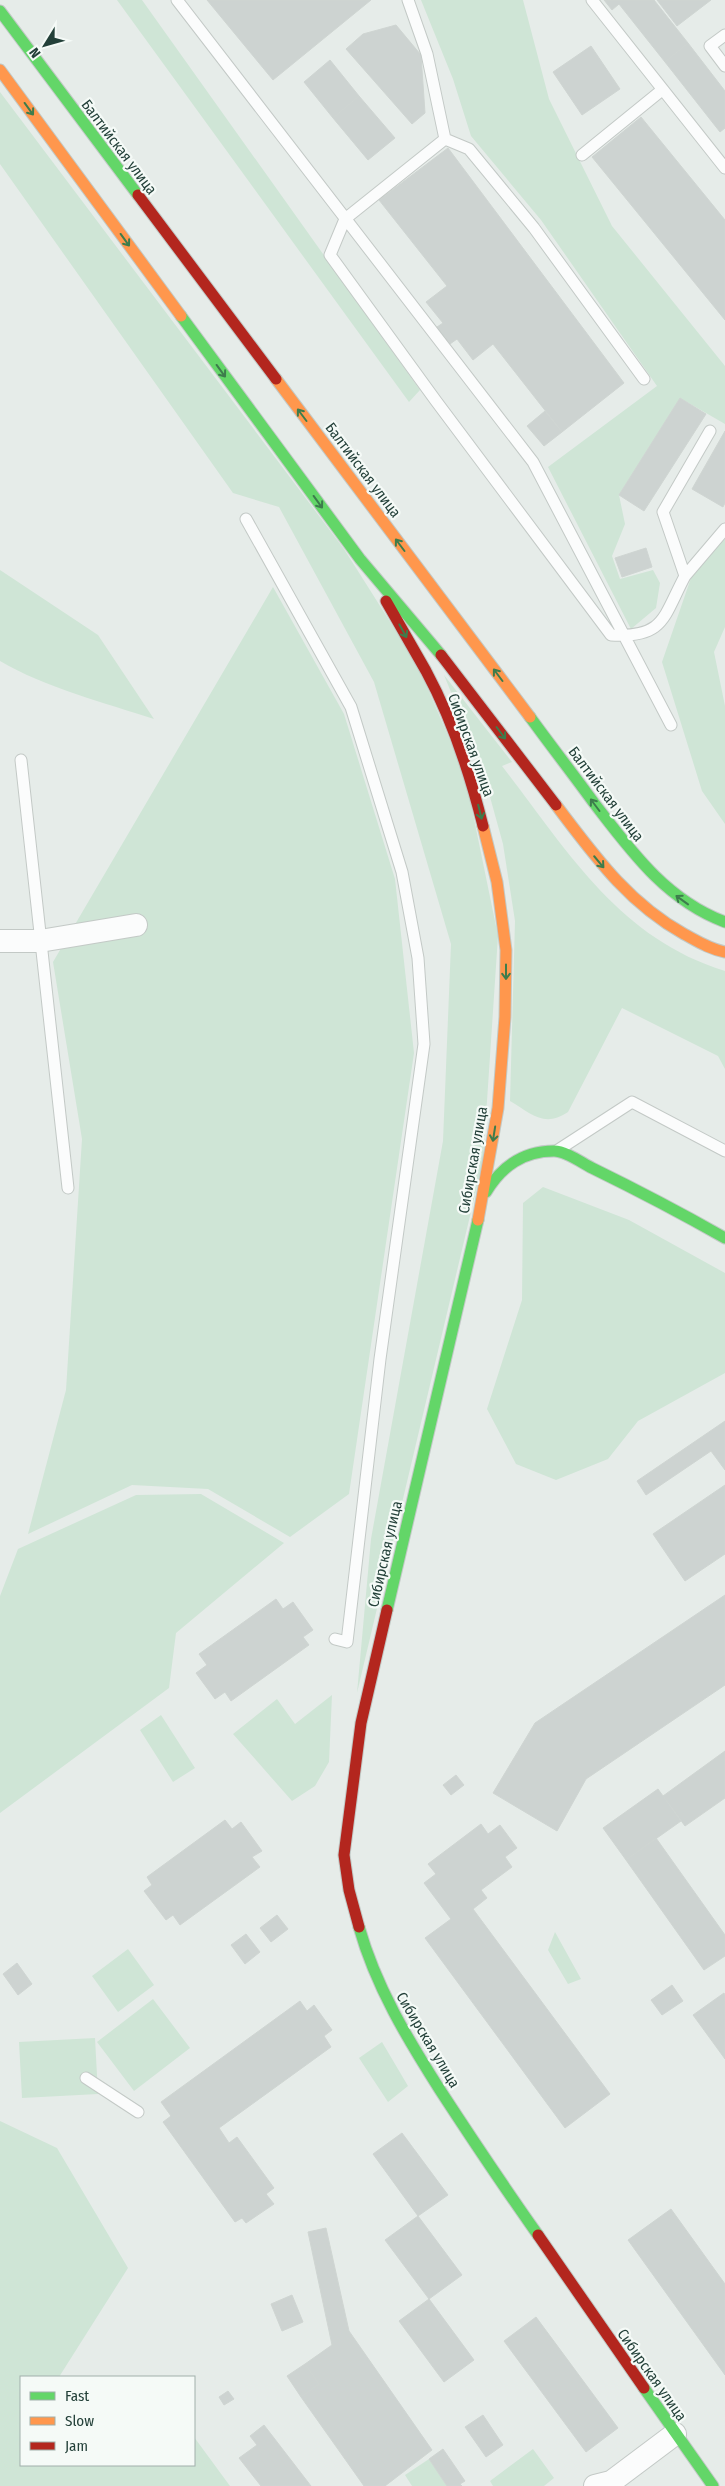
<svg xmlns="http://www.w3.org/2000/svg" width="725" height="2486" font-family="'Fira Sans Condensed',sans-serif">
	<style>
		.green { fill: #cfe5d6 }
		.building { fill: #cdd3d1; stroke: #cfd5d2 }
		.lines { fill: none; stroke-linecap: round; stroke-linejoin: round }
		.lane-casing { stroke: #c3c9c6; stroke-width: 13 }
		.street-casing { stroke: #c3c9c6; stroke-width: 24 }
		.fast-casing { stroke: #c2c9c6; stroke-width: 13 }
		.slow-casing { stroke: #c2c9c6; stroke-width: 13 }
		.jam-casing { stroke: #c2c9c6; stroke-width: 13 }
		.lane { stroke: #fbfcfc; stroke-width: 11 }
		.street { stroke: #fbfcfc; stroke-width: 22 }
		.fast { stroke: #63d668; stroke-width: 11 }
		.slow { stroke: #ff974d; stroke-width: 11 }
		.jam { stroke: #b3261e; stroke-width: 11 }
		.oneway { stroke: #3d7c4c }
		.labels { text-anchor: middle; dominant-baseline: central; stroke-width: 4.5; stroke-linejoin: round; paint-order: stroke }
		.street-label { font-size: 15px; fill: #234039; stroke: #f5faf7 }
	</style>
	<rect width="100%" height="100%" fill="#e6ece9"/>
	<!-- green -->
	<path class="green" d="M117 0H142L420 390 409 402Z
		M421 0H523L549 99 612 226 725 366V424L680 398 619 495 625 524 612 556 620 579 653 570 660 583 656 608 631 629 548 467 657 386 541 220 471 136 453 79Z
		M0 92 344 549 418 666 465 775 498 936 483 1161 357 1693 371 1539 443 1141 451 944 374 682 279 507 233 493 0 164Z
		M725 539V627L714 652 725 706V824L702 791 662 662 692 575Z
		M0 570 98 635 154 719C105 703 44 687 0 661Z
		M273 587 344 714 395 879 414 1053 349 1494 290 1537 208 1489 132 1485 28 1534 66 1390 82 1139 53 962Z
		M444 675 512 762 502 766C567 850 618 938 725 971V1069L718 1056 622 1008 568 1112C544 1128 532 1114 510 1101L515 921 503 844 482 768Z
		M543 1187 629 1220 725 1273V1373L638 1421 608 1459 556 1480 516 1464 487 1409 522 1300 523 1203Z
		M201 1494 284 1543 176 1633 169 1688 0 1813V1596L18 1549 136 1495Z
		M332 1695 329 1762 315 1786 292 1801 233 1734 277 1699 295 1724Z
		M161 1715 195 1768 173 1782 140 1730Z
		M555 1932 581 1979 568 1984 548 1950Z
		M128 1949 154 1985 118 2012 92 1976Z
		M153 1999 190 2048 134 2091 97 2042Z
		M95 2038 98 2094 22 2098 19 2042Z
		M382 2042 408 2086 388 2102 359 2058Z
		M0 2121 57 2148 128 2268 59 2377H21V2465H194V2437L230 2486H0Z
		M533 2449 554 2478 544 2486H493L490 2481Z
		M429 2459 447 2486H412L405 2475Z"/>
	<!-- building -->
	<path class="building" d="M207 0H371L273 80Z
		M604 0H654L688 43 665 62 619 4 612 10Z
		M657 0H711L677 26Z
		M396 25 421 55 425 113 412 124 346 49 363 34Z
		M688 43 725 91V128L720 132 665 62Z
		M591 46 620 89 582 115 553 72Z
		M330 60 359 96 333 118 304 82Z
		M359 96 395 138 368 160 333 118Z
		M641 117 725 220V320L592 157Z
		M448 148 624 383 562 432 493 344 473 360 457 339 450 344 437 327 443 323 426 302 447 286 379 200Z
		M680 398 706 414 644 511 619 495Z
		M545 411 562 432 544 446 527 426Z
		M725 431V503L723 507 692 489Z
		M646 548 652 567 622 577 615 558Z
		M725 1421V1470L711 1451 646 1495 637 1481Z
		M725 1485V1554L685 1581 653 1534Z
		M725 1595V1685L586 1779 557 1831 493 1793 535 1723Z
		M276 1599 283 1609 293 1602 313 1630 303 1637 309 1645 231 1701 225 1692 215 1699 196 1673 207 1665 199 1654Z
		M725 1751V1798L685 1826 663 1796Z
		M456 1775 464 1785 451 1795 443 1785Z
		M658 1789 681 1821 626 1860 603 1828Z
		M225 1820 232 1829 241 1822 262 1851 252 1857 260 1867 180 1925 173 1915 166 1920 144 1891 152 1885 147 1877Z
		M481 1824 488 1834 500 1825 517 1848 505 1857 512 1867 481 1890 487 1898 473 1909 610 2094 565 2128 425 1938 451 1919 424 1883 436 1874 428 1864Z
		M656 1838 725 1935V1956L704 1970 626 1860Z
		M277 1915 288 1929 271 1942 260 1928Z
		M246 1934 260 1952 245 1964 231 1945Z
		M17 1963 32 1984 18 1995 3 1974Z
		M672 1985 683 2001 662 2015 651 2000Z
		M724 1993 725 1995V2059L693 2015Z
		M300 2001 307 2011 314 2005 332 2030 324 2036 331 2047 219 2128 229 2143 237 2137 274 2188 266 2194 274 2204 246 2223 242 2218 235 2222 163 2122 171 2116 161 2102Z
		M402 2133 448 2195 418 2216 373 2154Z
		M671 2209 725 2284V2375L628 2240Z
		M418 2216 462 2275 429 2299 385 2240Z
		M326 2228 349 2331 432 2450 385 2486H364L301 2397 319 2384 305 2364 332 2345 308 2232Z
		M292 2295 303 2322 282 2331 271 2304Z
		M429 2299 474 2360 444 2382 399 2321Z
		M536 2317 618 2428 586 2452 504 2341Z
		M305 2364 319 2384 301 2397 287 2376Z
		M228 2391 234 2399 224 2405 219 2397Z
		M483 2415 503 2445 486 2457 465 2427Z
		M264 2425 311 2486H261L239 2458 257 2445 250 2436Z
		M443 2449 465 2481 460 2484 462 2486H447L429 2459Z"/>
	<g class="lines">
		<defs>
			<path id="lane" d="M177 0 533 462 671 725
				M408 0 427 54 445 139 345 219 330 255 436 401 611 635C665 638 663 617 685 576L663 512 710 431
				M592 0 725 168
				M725 35 710 46 725 66
				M445 139 469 149 534 228 644 379
				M582 155 662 90
				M246 519 351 707 402 872 418 958 424 1044 380 1359 347 1642 335 1639
				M685 576 725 529
				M21 760 68 1188
				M558 1150 632 1102 725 1151
				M86 2078 138 2112"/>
			<path id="street" d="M0 941H40L136 925
				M595 2486 611 2482 675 2434"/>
			<path id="fast" d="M0 11 138 195
				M181 316 360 559 441 655
				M530 717C551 746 573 774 594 803 631 851 666 900 725 922
				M486 1192C502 1166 523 1151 554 1151 566 1151 582 1163 592 1168 637 1190 681 1213 725 1238
				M387 1610 478 1220
				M359 1927C376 1987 407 2038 440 2090 472 2139 504 2187 538 2235
				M644 2388 713 2486"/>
			<path id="slow" d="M0 70 181 316
				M276 379 530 717
				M556 805C594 855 627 902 684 934 697 941 709 949 725 952
				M478 1220 498 1108 505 1017 506 950 497 882 483 826"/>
			<path id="jam" d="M138 195 276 379
				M386 601C399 624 413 648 426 671 452 719 470 774 483 826
				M441 655 556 805
				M359 1927 349 1890 344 1855 361 1723 387 1610
				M538 2235 644 2388"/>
		</defs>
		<!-- lane casing -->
		<use href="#lane" class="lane-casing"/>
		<!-- street casing -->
		<use href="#street" class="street-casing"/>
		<!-- fast casing -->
		<use href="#fast" class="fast-casing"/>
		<!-- slow casing -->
		<use href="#slow" class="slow-casing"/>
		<!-- jam casing -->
		<use href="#jam" class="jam-casing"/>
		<!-- lane -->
		<use href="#lane" class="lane"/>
		<!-- street -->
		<use href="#street" class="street"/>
		<!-- fast -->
		<use href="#fast" class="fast"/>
		<!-- slow -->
		<use href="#slow" class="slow"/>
		<!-- jam -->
		<use href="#jam" class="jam"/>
	</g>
	<!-- one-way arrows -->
	<defs><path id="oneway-shaft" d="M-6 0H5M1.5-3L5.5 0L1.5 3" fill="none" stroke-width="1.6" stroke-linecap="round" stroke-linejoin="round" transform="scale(1.25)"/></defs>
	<g class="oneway">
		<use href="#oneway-shaft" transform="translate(29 109) rotate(54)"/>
		<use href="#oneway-shaft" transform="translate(125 240) rotate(54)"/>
		<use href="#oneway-shaft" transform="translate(221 371) rotate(54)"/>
		<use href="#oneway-shaft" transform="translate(302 415) rotate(-127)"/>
		<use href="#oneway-shaft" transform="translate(318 502) rotate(54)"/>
		<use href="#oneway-shaft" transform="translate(400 545) rotate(-127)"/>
		<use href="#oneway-shaft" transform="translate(403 631) rotate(61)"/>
		<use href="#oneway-shaft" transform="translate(498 675) rotate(-127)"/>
		<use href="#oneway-shaft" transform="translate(501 733) rotate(53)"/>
		<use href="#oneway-shaft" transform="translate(595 805) rotate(-127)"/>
		<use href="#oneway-shaft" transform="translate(480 812) rotate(76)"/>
		<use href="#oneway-shaft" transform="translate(599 862) rotate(50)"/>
		<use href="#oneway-shaft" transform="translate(682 900) rotate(-144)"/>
		<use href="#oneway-shaft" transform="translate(506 972) rotate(90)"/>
		<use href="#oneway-shaft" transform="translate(494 1134) rotate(99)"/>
	</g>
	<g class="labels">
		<!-- street labels -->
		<g class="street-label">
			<text transform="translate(119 147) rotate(53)">Балтийская улица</text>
			<text transform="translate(363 470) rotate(53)">Балтийская улица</text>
			<text transform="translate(471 745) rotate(70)">Сибирская улица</text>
			<text transform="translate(606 794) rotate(53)">Балтийская улица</text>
			<text transform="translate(473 1160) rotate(-80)">Сибирская улица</text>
			<text transform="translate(385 1554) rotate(-77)">Сибирская улица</text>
			<text transform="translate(428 2040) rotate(59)">Сибирская улица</text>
			<text transform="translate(652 2375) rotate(55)">Сибирская улица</text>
		</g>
	</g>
	<!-- legend -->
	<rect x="20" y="2376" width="175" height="90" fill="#f5faf7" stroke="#a1b0ab"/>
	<rect x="30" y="2392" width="25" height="8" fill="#63d668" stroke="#a1b0ab"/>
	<text x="65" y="2401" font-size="15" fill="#234039">Fast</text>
	<rect x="30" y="2417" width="25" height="8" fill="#ff974d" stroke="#a1b0ab"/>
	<text x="65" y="2426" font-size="15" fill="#234039">Slow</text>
	<rect x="30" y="2442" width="25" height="8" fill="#b3261e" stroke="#a1b0ab"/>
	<text x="65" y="2451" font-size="15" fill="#234039">Jam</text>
	<!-- north arrow -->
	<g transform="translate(45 45) rotate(233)" stroke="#f5faf7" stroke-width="4" paint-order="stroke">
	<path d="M0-4L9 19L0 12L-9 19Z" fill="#234039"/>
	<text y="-8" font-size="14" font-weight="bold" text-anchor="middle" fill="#234039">N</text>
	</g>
</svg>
